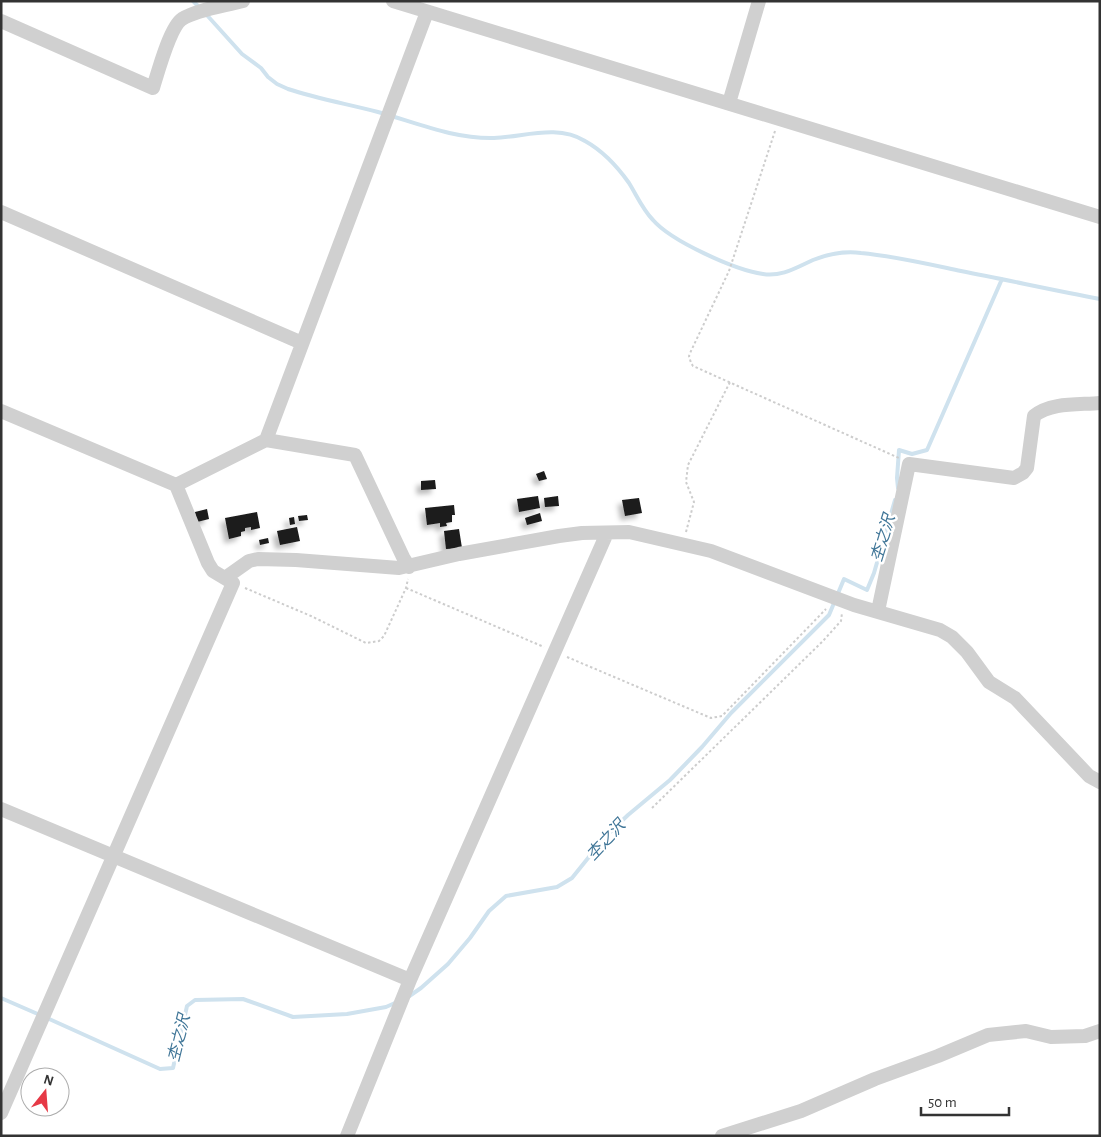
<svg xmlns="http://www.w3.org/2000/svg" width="1101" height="1137" font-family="'Alegreya Sans','Noto Sans JP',sans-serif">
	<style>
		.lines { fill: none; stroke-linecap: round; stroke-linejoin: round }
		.stream { stroke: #cfe2ee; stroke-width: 4 }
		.building { fill: #1a1a1a; filter: url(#shadow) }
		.path { stroke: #cdcdcd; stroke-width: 2; stroke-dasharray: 2.5 2.5; stroke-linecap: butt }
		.minor { stroke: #d0d0d0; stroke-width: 14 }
		.labels { text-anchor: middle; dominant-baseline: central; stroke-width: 5; stroke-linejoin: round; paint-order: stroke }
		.water-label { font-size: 16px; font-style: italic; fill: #3f7597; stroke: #fff }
	</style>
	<defs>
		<filter id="shadow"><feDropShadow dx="-4.5" dy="4.5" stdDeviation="2.5" flood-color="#0004"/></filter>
	</defs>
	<rect width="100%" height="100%" fill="#fff"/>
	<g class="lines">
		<!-- stream -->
		<path class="stream" d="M193 1 200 8
			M205 13 242 54 261 68 268 77 277 84 288 89C318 99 348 104 378 112 417 123 454 139 494 138 524 137 557 124 585 141 603 151 617 166 629 183 637 196 643 210 653 220 671 241 735 270 763 274 782 277 797 267 813 260 828 254 845 251 861 253 894 256 928 264 961 271 1007 280 1053 290 1100 299
			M898 488 897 478 899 450 912 454 927 450 1002 279
			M408 997 421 988 448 964 470 938 489 911 506 896 557 887 572 878 605 837 628 815 670 780 702 747 731 713 829 615 844 579 867 590 874 573 895 500
			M1 998 40 1015
			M47 1018 160 1069 173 1068 187 1006 195 1000 243 999 293 1017 347 1014 386 1007 395 1003"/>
	</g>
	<!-- building -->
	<path class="building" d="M544 471 547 479 539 481 536 474Z
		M435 480 436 489 421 490V481Z
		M538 496 540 508 519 512 517 499Z
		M558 496 559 506 545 507 544 498Z
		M639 498 642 513 625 516 622 500Z
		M454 505 455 515H452V522L446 523 447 526 440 527V523L427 525 425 508Z
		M207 509 209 519 197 522 195 512Z
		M257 512 260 528 251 530V527L245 528V531L241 532V536L229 539 225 518Z
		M540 513 542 521 527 525 525 518Z
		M307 515 308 520 299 521 298 516Z
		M294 517 295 524 290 525 289 518Z
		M297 527 300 541 280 545 277 531Z
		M459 529 462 548 446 549 444 531Z
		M268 538 269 543 260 545 259 540Z"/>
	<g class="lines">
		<!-- path -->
		<path class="path" d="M775 131 729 271 691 351 689 356 691 363 693 366 899 458
			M686 532 694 502 686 482 688 465 730 382
			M245 588 311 616 366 643 379 641 384 636 406 588 408 579
			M406 588 544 647
			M567 657 711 718 722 716 826 609
			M652 808 822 642 841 621 842 613"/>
		<!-- minor -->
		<path class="minor" d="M393 1 1100 217
			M1 21 153 88C158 72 170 27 182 19 198 9 225 6 243 1
			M729 103 759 1
			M1 212 302 343
			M1 411 176 485 208 563 213 571 233 583 1 1113
			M266 440 427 12
			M176 485 266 440 355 455 403 557 409 567
			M225 578 249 561 258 559 296 560 399 568 459 554 559 536 582 533 629 532 711 551 854 605 940 630 952 637 967 652 989 682 1015 698 1089 776 1100 782
			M878 611 909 464 1014 478 1023 473 1027 468 1034 416C1051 402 1079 405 1100 403
			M1 809 410 980
			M347 1136 410 980 607 533
			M722 1136 801 1111 875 1079 938 1056 988 1035 1026 1031 1051 1037 1085 1036 1100 1031"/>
	</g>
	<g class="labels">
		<!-- water labels -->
		<g class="water-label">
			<text transform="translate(883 538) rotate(-73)">杢之沢</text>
			<text transform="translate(606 840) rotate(-47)">杢之沢</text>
			<text transform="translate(179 1038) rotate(-76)">杢之沢</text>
		</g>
	</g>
	<!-- border -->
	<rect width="1101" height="1137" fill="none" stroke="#333333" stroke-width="5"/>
	<!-- north arrow -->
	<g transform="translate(45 1092) rotate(17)"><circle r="24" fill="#ffffff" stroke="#adadad"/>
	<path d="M0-4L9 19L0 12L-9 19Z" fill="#e63946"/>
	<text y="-8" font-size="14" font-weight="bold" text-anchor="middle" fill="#333333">N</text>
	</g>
	<!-- scale -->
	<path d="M921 1107v8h88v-8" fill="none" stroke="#333333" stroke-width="2.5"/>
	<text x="928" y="1107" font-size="15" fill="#333333" stroke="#ffffff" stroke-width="4" paint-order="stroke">50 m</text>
</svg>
